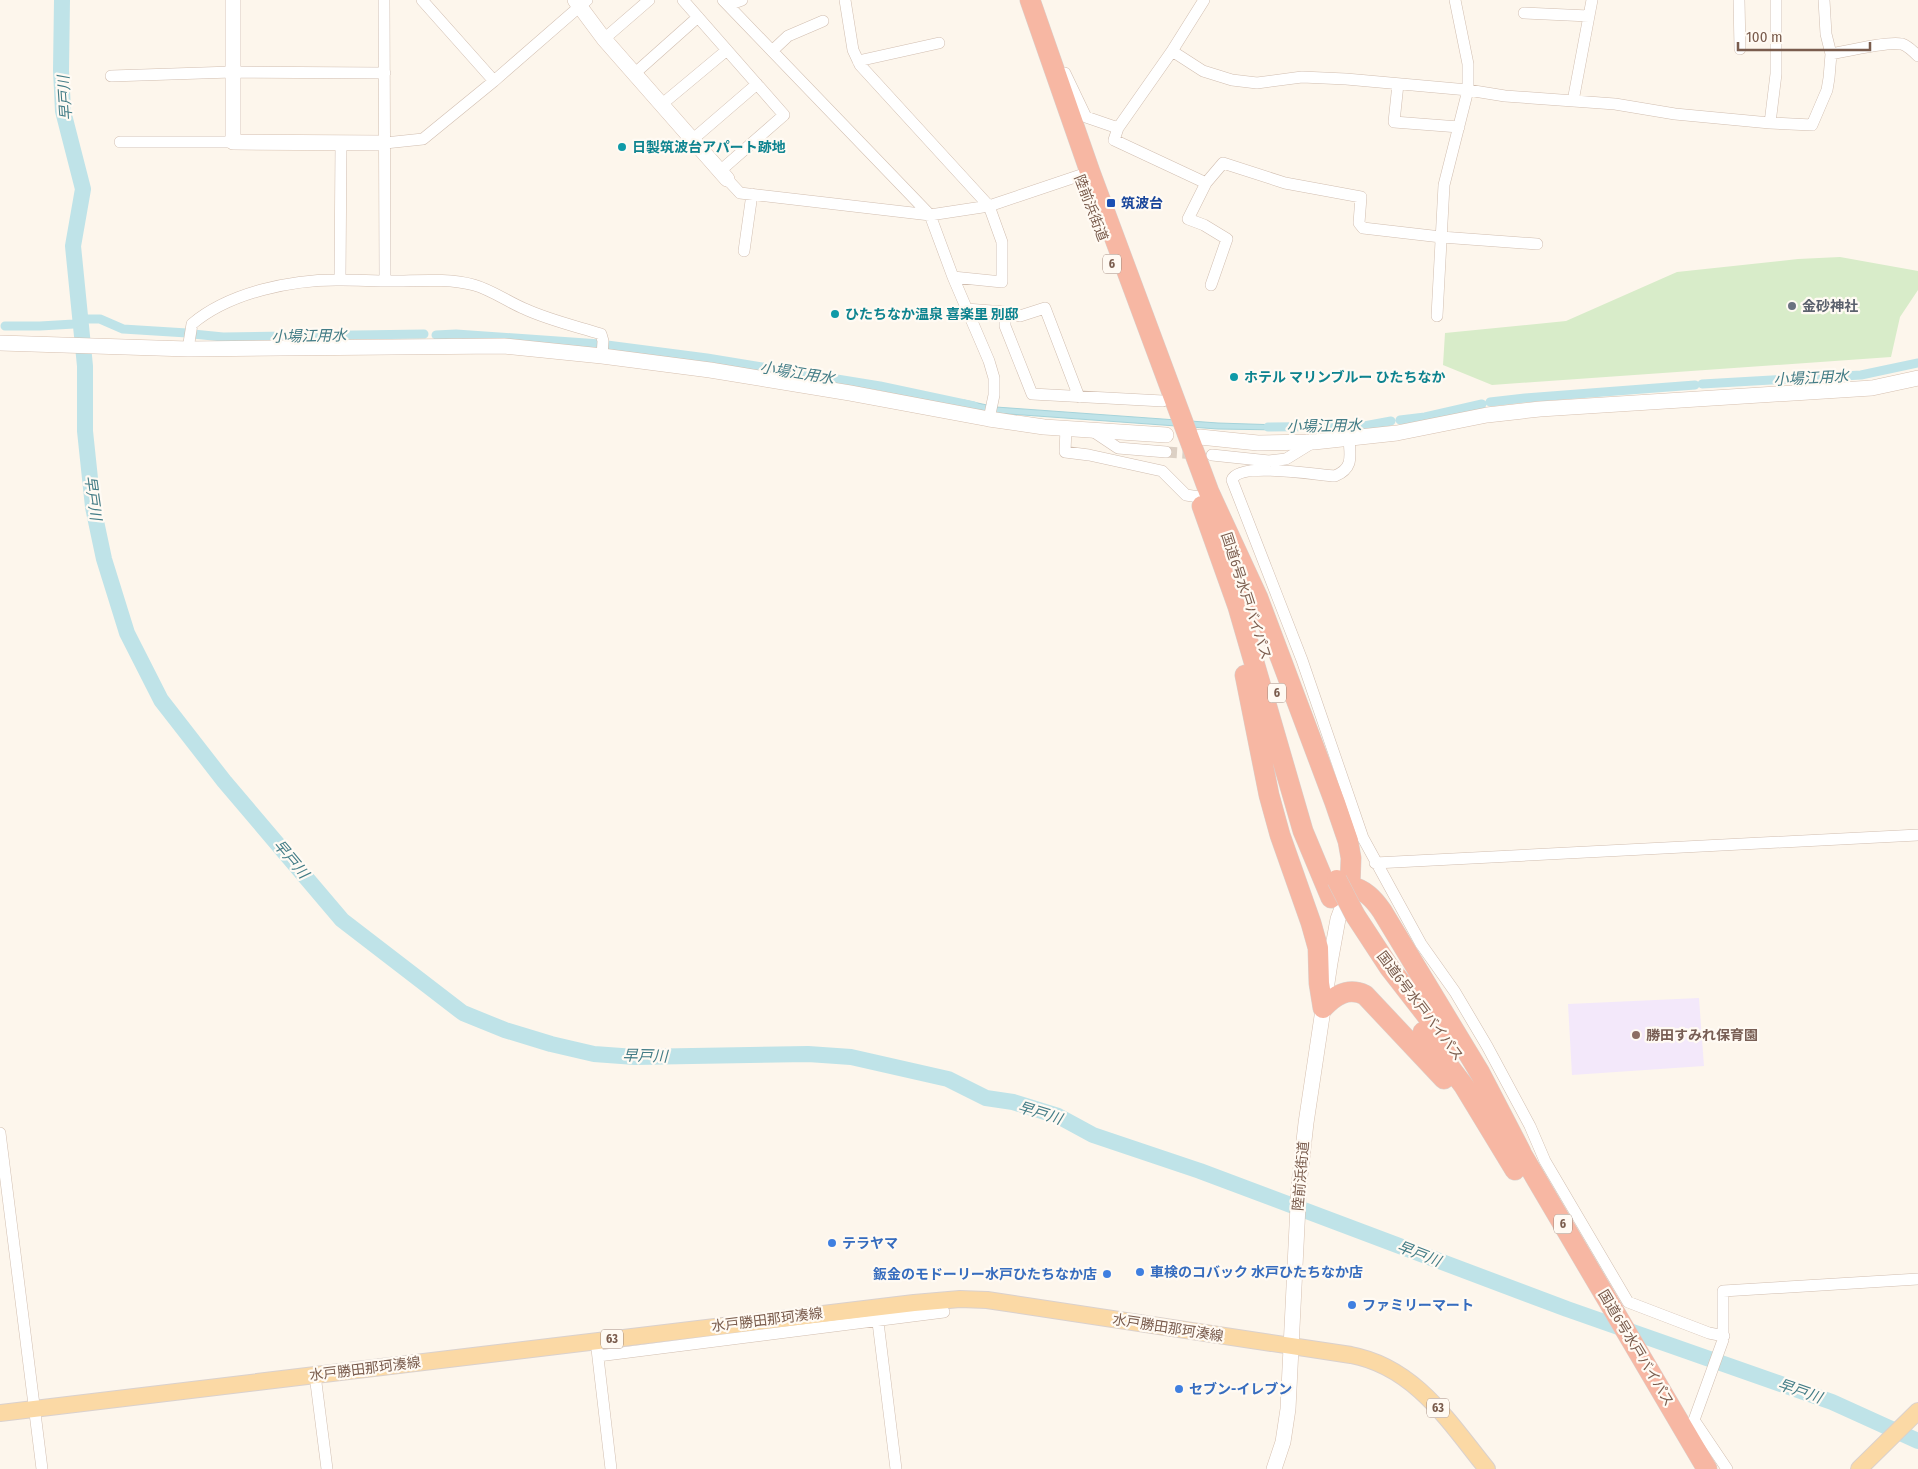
<svg xmlns="http://www.w3.org/2000/svg" width="1918" height="1469" font-family="'Fira Sans Condensed','Noto Sans JP',sans-serif">
	<style>
		.education { fill: #f3e8fa }
		.green { fill: #d8ecc9 }
		.water { fill: #bfe3e8; stroke: #a5d3da }
		.lines { fill: none; stroke-linecap: round; stroke-linejoin: round }
		.canal { stroke: #bfe3e8; stroke-width: 9 }
		.river { stroke: #bfe3e8; stroke-width: 16 }
		.street-tunnel { stroke: #dcd0c4; stroke-width: 11; stroke-dasharray: 11 5.5; stroke-linecap: butt }
		.street-casing { stroke: #d1beb0; stroke-width: 12 }
		.secondary-casing { stroke: #d6c0b0; stroke-width: 16 }
		.primary-casing { stroke: #dad1cd; stroke-width: 18 }
		.highway-casing { stroke: #dad1cd; stroke-width: 21 }
		.street { stroke: #fff; stroke-width: 11 }
		.secondary { stroke: #fff; stroke-width: 15 }
		.primary { stroke: #fbd9a5; stroke-width: 16 }
		.highway { stroke: #f7b7a3; stroke-width: 20 }
		.highway-bridge-casing { stroke: #dad1cd; stroke-width: 21; stroke-linecap: butt }
		.highway-bridge { stroke: #f7b7a3; stroke-width: 20 }
		.culture-dot { fill: #0f9aa8; stroke: #fffaf3; stroke-width: 2 }
		.transit-dot { fill: #1a4fb4; stroke: #fffaf3; stroke-width: 2 }
		.worship-dot { fill: #6b7280; stroke: #fffaf3; stroke-width: 2 }
		.education-dot { fill: #8d6e63; stroke: #fffaf3; stroke-width: 2 }
		.shop-dot { fill: #3f7fe0; stroke: #fffaf3; stroke-width: 2 }
		.labels { text-anchor: middle; dominant-baseline: central; stroke-width: 4.5; stroke-linejoin: round; paint-order: stroke }
		.shield { fill: #fffaf3; stroke: #a28b7f; stroke-width: 1 }
		.shield-label { font-size: 12px; font-weight: bold; fill: #7a5c4d }
		.culture-label { font-size: 14px; font-weight: bold; fill: #0d838f; stroke: #fffaf3; text-anchor: start }
		.transit-label { font-size: 14px; font-weight: bold; fill: #164399; stroke: #fffaf3; text-anchor: start }
		.street-label { font-size: 14px; fill: #7a5c4d; stroke: #fffaf3 }
		.worship-label { font-size: 14px; font-weight: bold; fill: #5b616d; stroke: #fffaf3; text-anchor: start }
		.education-label { font-size: 14px; font-weight: bold; fill: #785e54; stroke: #fffaf3; text-anchor: start }
		.shop-label { font-size: 14px; font-weight: bold; fill: #366cbe; stroke: #fffaf3; text-anchor: start }
		.water-label { font-size: 15px; font-style: italic; fill: #437c86; stroke: #fffaf3 }
	</style>
	<rect width="100%" height="100%" fill="#fdf6ec"/>
	<!-- education -->
	<path class="education" d="M1699 998 1704 1066 1572 1075 1568 1004Z"/>
	<!-- green -->
	<path class="green" d="M1840 257 1918 271V290L1900 317 1891 357 1492 385 1443 365 1445 333 1566 321 1677 272 1798 259Z"/>
	<!-- water -->
	<path class="water" d="M964 400 996 407 1218 423 1280 425V430L1218 429 995 413 963 406Z"/>
	<g class="lines">
		<!-- canal -->
		<path class="canal" d="M5 326H40L74 324 87 319H100L123 329 187 333
			M193 334 223 337 424 334
			M436 335 456 334 600 344
			M607 345 707 358 880 386 974 406
			M1702 384 1861 375 1918 363
			M1490 402 1525 398 1695 385
			M1400 420 1425 417 1482 404
			M1268 427 1364 426 1391 421"/>
		<!-- river -->
		<path class="river" d="M62 0 61 70 63 111 83 189 73 246 85 366V431L93 507 104 559 127 633 161 700 224 781 342 920 463 1013 505 1030 551 1044 594 1054 635 1057 808 1054 851 1057 948 1079 986 1098 1013 1102 1058 1116 1093 1135 1200 1171 1567 1309 1832 1402 1918 1441"/>
		<!-- street-tunnel -->
		<path class="street-tunnel" d="M1166 452 1198 454"/>
		<defs>
			<path id="street" d="M384 0 385 281
				M422 0 494 81
				M683 0 784 115 720 171
				M723 0 930 215 953 277 989 361 994 378V395L989 419
				M845 0 853 50 860 65 989 206 1002 242V282L953 277
				M1204 0 1172 51 1118 128 1114 140 1206 183
				M1739 0 1740 49
				M728 5 742 0
				M1524 13 1589 16
				M604 39 649 0
				M772 51 788 36 823 21
				M1172 51 1203 71 1232 80 1257 83 1302 77 1346 79 1468 90 1505 96 1615 104 1675 114 1770 123 1812 125 1827 90 1829 78 1831 54 1826 34 1824 0
				M1831 54C1847 51 1888 41 1902 44 1908 46 1913 51 1918 56
				M858 61 939 43
				M634 74 698 17
				M1060 75 1065 73 1086 117 1118 128
				M111 76 232 72 385 73
				M1398 84 1394 122 1459 127
				M1573 101 1592 0
				M661 105 727 50
				M1770 123 1776 74V0
				M692 140 757 84
				M120 142H233
				M385 143 423 139 494 81 587 0
				M727 179 740 193 930 215 989 206 1090 172
				M744 251 752 194
				M340 280 341 143
				M1211 285 1227 239 1204 225 1188 219 1206 183 1223 163 1285 183 1361 197 1359 223 1363 228 1441 237 1537 244
				M966 309 1005 312 1020 316 1045 308 1079 397
				M1005 312V326L1032 394 1163 401
				M1437 316 1444 185 1468 90V64L1455 0
				M188 349 192 324C230 292 293 279 342 280 358 280 374 281 391 281 418 281 447 278 474 285 492 290 508 302 525 309 549 320 575 326 601 334L603 341 602 356
				M1066 428 1065 452 1089 455 1162 471 1186 495 1199 497
				M1091 430 1118 448 1166 452
				M1349 439C1350 456 1354 468 1335 476 1316 475 1239 461 1232 480L1302 660 1363 838 1421 944 1455 992 1487 1046 1530 1126 1545 1161 1628 1302 1709 1333 1724 1336
				M1212 455 1269 461 1286 459 1312 443
				M1375 863 1918 835
				M0 1133 42 1469
				M877 1314 896 1469
				M597 1349 611 1469
				M598 1356 944 1312
				M315 1375 327 1469
				M1694 1420 1727 1469
				M1686 1433 1694 1420 1723 1340V1291L1918 1279"/>
			<path id="secondary" d="M233 0V142L385 143
				M575 0 604 39 727 179
				M0 343 188 349 504 346 602 356 710 370 850 393 989 419 1044 427 1166 435
				M1200 437 1258 443 1314 442 1397 433 1487 415 1540 409 1872 388 1918 378
				M1274 1469 1283 1442 1288 1409 1299 1185 1306 1123 1330 963 1338 919 1348 892"/>
			<path id="primary" d="M0 1413 914 1303 960 1299 987 1300 1351 1355C1415 1367 1449 1422 1487 1469
				M1859 1469 1918 1411"/>
			<path id="highway" d="M1030 0 1090 172 1209 492 1258 598 1335 803 1348 841 1351 858 1350 886C1365 890 1373 898 1382 911L1480 1073 1521 1152
				M1202 506 1238 607 1303 831 1331 898
				M1245 675 1269 795 1280 835 1311 923 1318 948 1319 983 1323 1008
				M1355 915 1389 967 1448 1043
				M1323 1008C1335 995 1348 987 1365 995L1444 1079
				M1423 1032 1464 1086 1515 1170
				M1514 1141 1707 1469"/>
		</defs>
		<!-- street casing -->
		<use href="#street" class="street-casing"/>
		<!-- secondary casing -->
		<use href="#secondary" class="secondary-casing"/>
		<!-- primary casing -->
		<use href="#primary" class="primary-casing"/>
		<!-- highway casing -->
		<use href="#highway" class="highway-casing"/>
		<!-- street -->
		<use href="#street" class="street"/>
		<!-- secondary -->
		<use href="#secondary" class="secondary"/>
		<!-- primary -->
		<use href="#primary" class="primary"/>
		<!-- highway -->
		<use href="#highway" class="highway"/>
		<defs>
			<path id="highway-bridge" d="M1337 880 1355 915"/>
		</defs>
		<!-- highway-bridge casing -->
		<use href="#highway-bridge" class="highway-bridge-casing"/>
		<!-- highway-bridge -->
		<use href="#highway-bridge" class="highway-bridge"/>
	</g>
	<!-- markers -->
	<g class="culture-dot">
		<circle cx="622" cy="147" r="5"/>
		<circle cx="835" cy="314" r="5"/>
		<circle cx="1234" cy="377" r="5"/>
	</g>
	<rect class="transit-dot" x="1106" y="198" width="10" height="10" rx="2.5"/>
	<circle class="worship-dot" cx="1792" cy="306" r="5"/>
	<circle class="education-dot" cx="1636" cy="1035" r="5"/>
	<g class="shop-dot">
		<circle cx="832" cy="1243" r="5"/>
		<circle cx="1140" cy="1272" r="5"/>
		<circle cx="1107" cy="1274" r="5"/>
		<circle cx="1352" cy="1305" r="5"/>
		<circle cx="1179" cy="1389" r="5"/>
	</g>
	<g class="labels">
		<!-- shield labels -->
		<g class="shield">
			<rect x="1103" y="254.5" width="18" height="19" rx="4"/>
			<rect x="1268" y="683.5" width="18" height="19" rx="4"/>
			<rect x="1554" y="1214.5" width="18" height="19" rx="4"/>
			<rect x="601" y="1329.5" width="22" height="19" rx="4"/>
			<rect x="1427" y="1398.5" width="22" height="19" rx="4"/>
		</g>
		<g class="shield-label">
			<text x="1112" y="264">6</text>
			<text x="1277" y="693">6</text>
			<text x="1563" y="1224">6</text>
			<text x="612" y="1339">63</text>
			<text x="1438" y="1408">63</text>
		</g>
		<!-- culture labels -->
		<g class="culture-label">
			<text x="632" y="147">日製筑波台アパート跡地</text>
			<text x="845" y="314">ひたちなか温泉 喜楽里 別邸</text>
			<text x="1244" y="377">ホテル マリンブルー ひたちなか</text>
		</g>
		<!-- transit labels -->
		<g class="transit-label">
			<text x="1121" y="203">筑波台</text>
		</g>
		<!-- street labels -->
		<g class="street-label">
			<text transform="translate(1091 208) rotate(69)">陸前浜街道</text>
			<text transform="translate(1246 596) rotate(72)">国道6号水戸バイパス</text>
			<text transform="translate(1420 1006) rotate(53)">国道6号水戸バイパス</text>
			<text transform="translate(1301 1176) rotate(-85)">陸前浜街道</text>
			<text transform="translate(767 1320) rotate(-7)">水戸勝田那珂湊線</text>
			<text transform="translate(1168 1328) rotate(9)">水戸勝田那珂湊線</text>
			<text transform="translate(1636 1348) rotate(59)">国道6号水戸バイパス</text>
			<text transform="translate(365 1369) rotate(-7)">水戸勝田那珂湊線</text>
		</g>
		<!-- worship labels -->
		<g class="worship-label">
			<text x="1802" y="306">金砂神社</text>
		</g>
		<!-- education labels -->
		<g class="education-label">
			<text x="1646" y="1035">勝田すみれ保育園</text>
		</g>
		<!-- shop labels -->
		<g class="shop-label">
			<text x="842" y="1243">テラヤマ</text>
			<text x="1150" y="1272">車検のコバック 水戸ひたちなか店</text>
			<text x="1097" y="1274" text-anchor="end">鈑金のモドーリー水戸ひたちなか店</text>
			<text x="1362" y="1305">ファミリーマート</text>
			<text x="1189" y="1389">セブン-イレブン</text>
		</g>
		<!-- water labels -->
		<g class="water-label">
			<text transform="translate(65 98) rotate(-94)">早戸川</text>
			<text transform="translate(309 336) rotate(-1)">小場江用水</text>
			<text transform="translate(797 373) rotate(9)">小場江用水</text>
			<text transform="translate(1811 378) rotate(-3)">小場江用水</text>
			<text transform="translate(1324 426) rotate(-1)">小場江用水</text>
			<text transform="translate(93 498) rotate(82)">早戸川</text>
			<text transform="translate(291 859) rotate(50)">早戸川</text>
			<text transform="translate(645 1056) rotate(1)">早戸川</text>
			<text transform="translate(1040 1113) rotate(17)">早戸川</text>
			<text transform="translate(1419 1254) rotate(21)">早戸川</text>
			<text transform="translate(1800 1391) rotate(19)">早戸川</text>
		</g>
	</g>
	<!-- scale -->
	<path d="M1738 42v8h132v-8" fill="none" stroke="#7a5c4d" stroke-width="2.5"/>
	<text x="1746" y="42" font-size="15" fill="#7a5c4d" stroke="#fffaf3" stroke-width="4" paint-order="stroke">100 m</text>
</svg>
